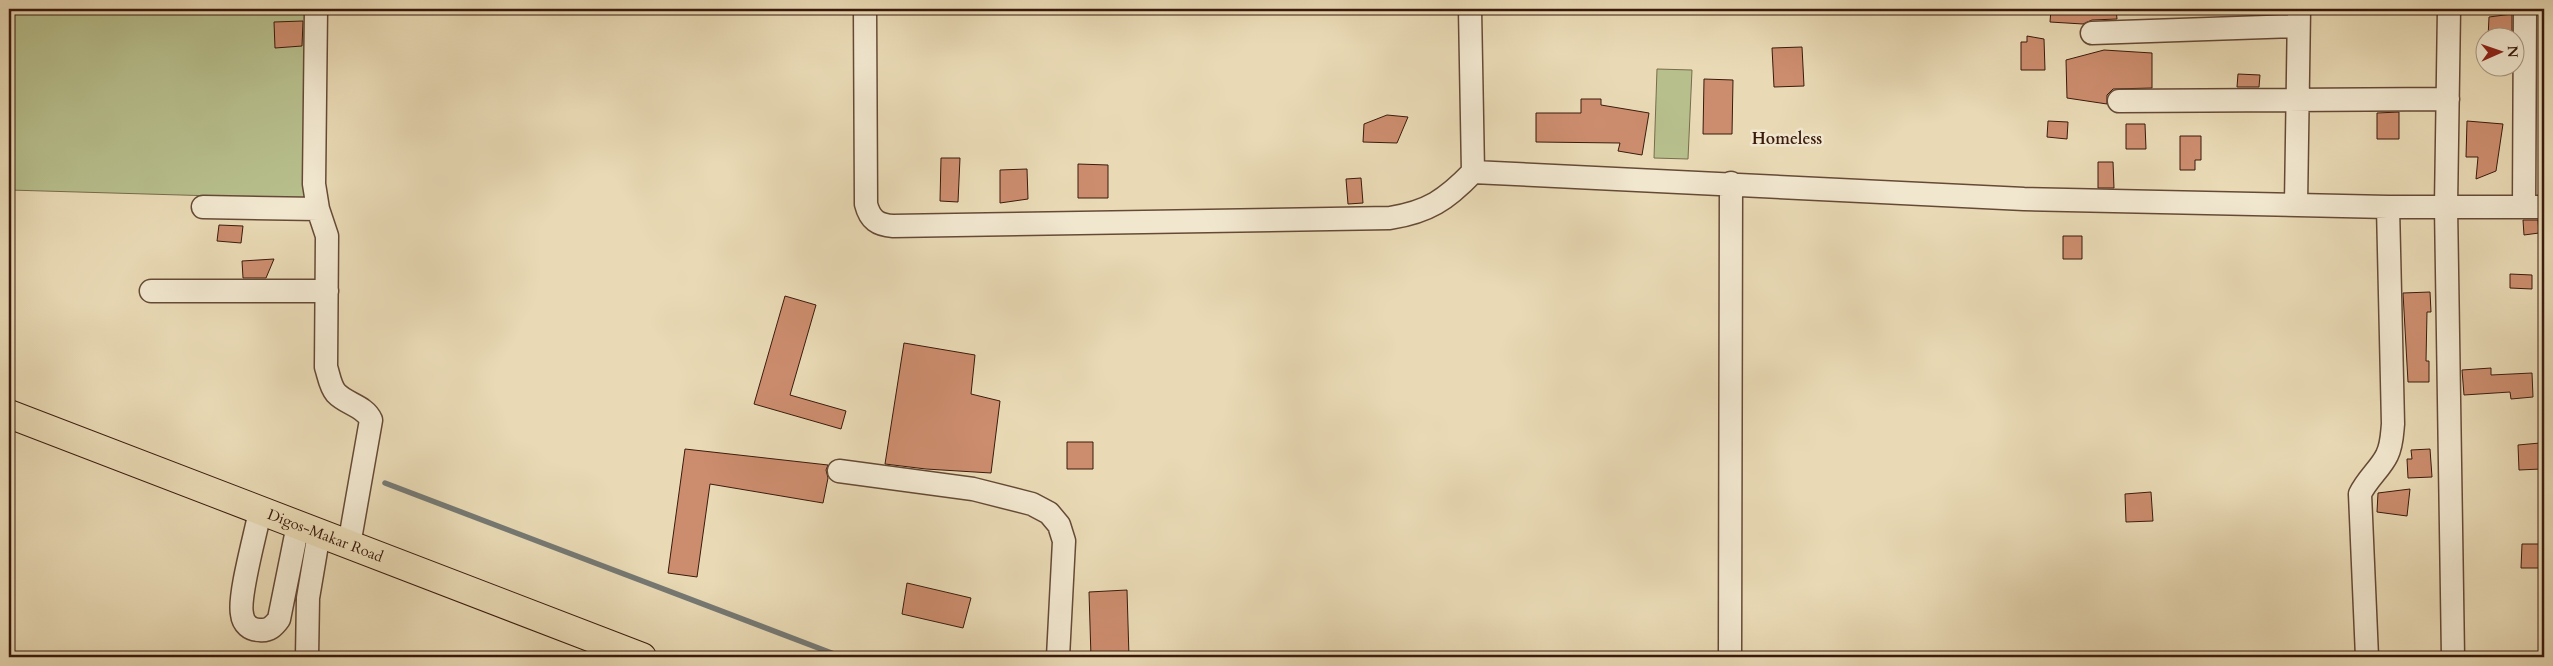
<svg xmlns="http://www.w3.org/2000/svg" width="2553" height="666" font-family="Cardo,serif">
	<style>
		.green { fill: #b7bf8d; stroke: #786c4c }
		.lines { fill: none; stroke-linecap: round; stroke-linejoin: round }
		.stream { stroke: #757974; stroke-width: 5.5 }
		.building { fill: #cc8d6e; stroke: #3a1a0c }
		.minor-casing { stroke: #664a36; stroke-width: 25 }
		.major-casing { stroke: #3a1a0c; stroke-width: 30 }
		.minor { stroke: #f1e7cf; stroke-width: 22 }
		.major { stroke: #e9dab5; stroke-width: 28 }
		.labels { text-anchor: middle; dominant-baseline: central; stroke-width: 5; stroke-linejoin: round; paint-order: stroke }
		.street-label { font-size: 15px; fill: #3a1a0c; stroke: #f1e7cf }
		.neighbourhood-label { font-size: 16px; font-weight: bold; fill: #3a1a0c; stroke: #f1e7cf }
	</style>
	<rect width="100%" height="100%" fill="#e9dab5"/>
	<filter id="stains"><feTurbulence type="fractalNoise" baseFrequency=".004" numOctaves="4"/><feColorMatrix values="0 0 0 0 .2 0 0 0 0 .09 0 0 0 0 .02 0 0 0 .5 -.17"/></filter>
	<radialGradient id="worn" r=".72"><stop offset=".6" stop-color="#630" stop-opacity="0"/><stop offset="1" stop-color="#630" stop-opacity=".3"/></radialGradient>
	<!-- green -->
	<path class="green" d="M9 9H318V199L9 190Z
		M1657 69 1692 70 1688 159 1654 158Z"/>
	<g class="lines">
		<!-- stream -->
		<path class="stream" d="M385 483 842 657"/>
	</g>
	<!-- building -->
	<path class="building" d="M2051 9H2116L2117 19 2092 20 2083 24 2050 22Z
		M2512 14V38H2488L2489 17Z
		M303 21 302 46 275 48 274 22Z
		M2027 36 2044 39 2045 70H2021V42H2027Z
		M1802 47 1804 86 1774 87 1772 48Z
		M2104 50 2152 53V88L2113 89 2107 95V104L2067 98 2066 60Z
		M2238 74 2260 75 2259 87H2237Z
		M1704 79 1733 80 1732 134H1703Z
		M1581 99H1601V105L1649 113 1642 155 1618 151 1620 143 1536 142V113H1581Z
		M2399 112V139H2377V113Z
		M1387 115 1408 117 1397 143 1363 142 1364 124Z
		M2048 121 2068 122 2067 139 2047 137Z
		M2467 121 2503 124 2496 171 2476 179 2478 157H2466Z
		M2126 124H2145L2146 149H2126Z
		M2180 136H2201V160H2195V170H2180Z
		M941 158H960L958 202 940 201Z
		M2098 162H2113L2114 188H2098Z
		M1078 164 1108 165V198H1078Z
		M1027 169 1028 199 1000 203V170Z
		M1361 178 1363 203 1348 204 1346 179Z
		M2523 220H2538L2539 233 2524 235Z
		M219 225 243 226 241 243 217 241Z
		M2063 236H2082V259H2063Z
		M274 259 266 278H243L242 261Z
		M2510 274 2532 275V289L2510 288Z
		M2430 292 2431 312H2427L2426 361H2429V382H2408L2403 293Z
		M785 296 816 305 790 395 846 411 841 429 754 404Z
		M904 343 975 355 971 394 1000 401 991 473 926 469 885 464Z
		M2491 368V375L2532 373 2533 397 2511 399 2510 392 2464 395 2462 370Z
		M1067 442H1093V469H1067Z
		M2540 443 2541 469 2519 470 2518 445Z
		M685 449 828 465 826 470 828 478 823 503 710 484 697 577 668 573Z
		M2430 449 2432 477 2408 478 2407 459H2412L2411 450Z
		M2410 489 2407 516 2377 512 2378 493Z
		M2151 492 2153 521 2126 522 2125 494Z
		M2522 544H2544L2543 568H2521Z
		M907 583 971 598 963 628 902 614Z
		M1127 590 1129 657H1091L1089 592Z"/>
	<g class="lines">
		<defs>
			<path id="minor" d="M316 9 314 184 318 209 327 236 326 367C329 376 330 386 336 393 346 404 365 406 371 420L349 545
				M865 9 866 204C870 220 878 225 893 226L1390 218C1428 212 1446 200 1473 172L1470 9
				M2449 9 2446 206 2453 657
				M2092 33 2298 26
				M2119 101 2448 99
				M1473 172 2024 199 2388 207H2544
				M2296 204 2299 9
				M2524 206 2525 9
				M203 207 318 209
				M151 291H327
				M839 471 973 489 1032 504 1049 513 1059 525 1064 541 1058 657
				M260 511C256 533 238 596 242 614 243 624 250 630 260 630 269 631 274 626 279 619L298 525
				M307 657 308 598 319 533
				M1730 657 1731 183
				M2367 657 2360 494C2367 479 2381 468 2387 455 2392 445 2392 434 2393 424L2388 207"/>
			<g id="major">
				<path id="s1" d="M9 414 642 657"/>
			</g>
		</defs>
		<!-- minor casing -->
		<use href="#minor" class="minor-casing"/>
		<!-- major casing -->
		<use href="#major" class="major-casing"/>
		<!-- minor -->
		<use href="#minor" class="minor"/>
		<!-- major -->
		<use href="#major" class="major"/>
	</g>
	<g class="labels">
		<!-- street labels -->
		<g class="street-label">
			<text stroke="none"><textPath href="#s1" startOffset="339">Digos-Makar Road</textPath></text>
		</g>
		<!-- neighbourhood labels -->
		<g class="neighbourhood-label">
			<text x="1787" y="139">Homeless</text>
		</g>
	</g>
	<!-- margin -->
	<rect width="2553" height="666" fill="none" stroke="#e9dab5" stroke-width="30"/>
	<rect x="10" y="10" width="2533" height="646" fill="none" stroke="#3a1a0c" stroke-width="2.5"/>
	<rect x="15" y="15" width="2523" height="636" fill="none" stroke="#3a1a0c"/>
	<!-- north arrow -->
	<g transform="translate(2500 52) rotate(88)"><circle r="24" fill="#f1e7cf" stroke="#a89581"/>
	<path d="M0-4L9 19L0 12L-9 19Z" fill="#8f2418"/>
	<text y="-8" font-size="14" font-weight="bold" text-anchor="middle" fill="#3a1a0c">N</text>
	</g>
	<rect width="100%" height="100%" filter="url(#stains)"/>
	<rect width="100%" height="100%" fill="url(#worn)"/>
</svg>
